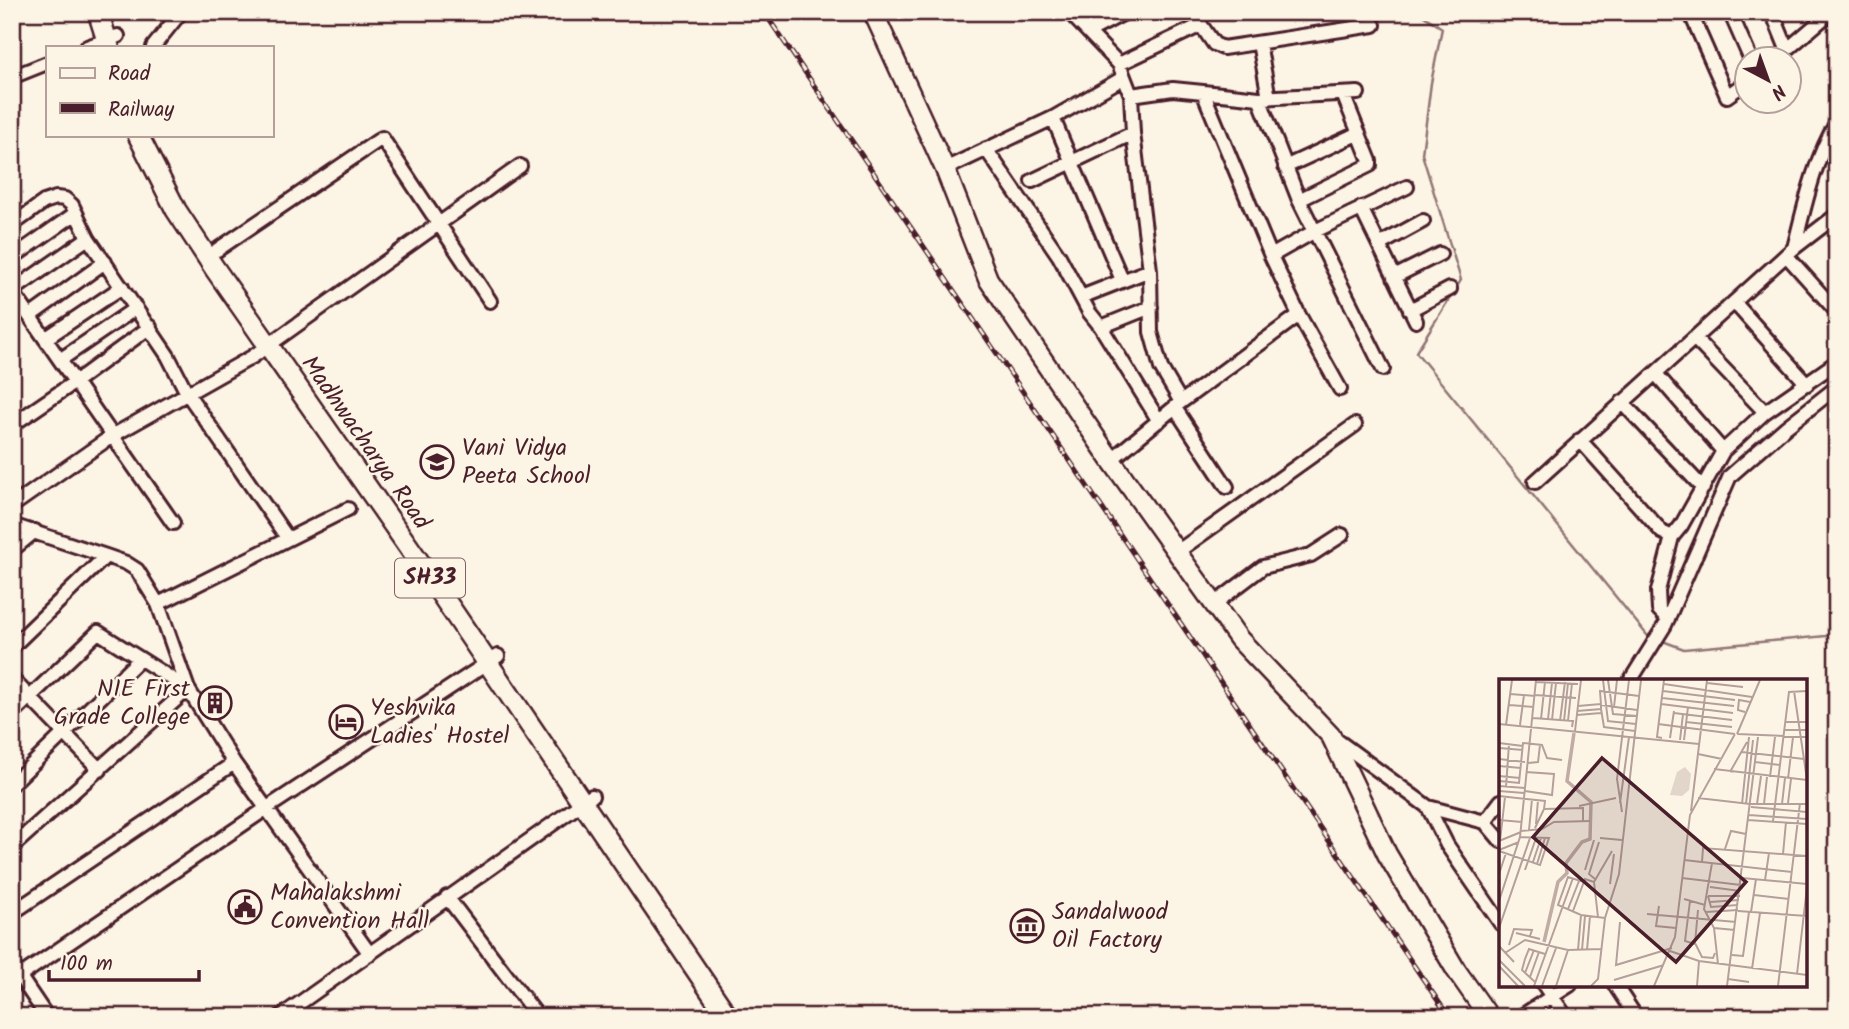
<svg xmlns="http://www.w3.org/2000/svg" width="1849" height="1029" font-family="Kalam,sans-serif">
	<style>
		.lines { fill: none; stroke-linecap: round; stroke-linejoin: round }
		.stream { stroke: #917474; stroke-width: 2.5 }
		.street-casing { stroke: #4a1f2b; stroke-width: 18 }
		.secondary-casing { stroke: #4a1f2b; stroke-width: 23 }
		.primary-casing { stroke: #4a1f2b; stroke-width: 24 }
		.street { stroke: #fcf5e5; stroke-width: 12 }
		.secondary { stroke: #fcf5e5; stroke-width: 18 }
		.primary { stroke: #fcf5e5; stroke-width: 19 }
		.rail-casing { stroke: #4a1f2b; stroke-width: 5 }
		.rail { stroke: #fcf5e5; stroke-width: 2.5; stroke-dasharray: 8; stroke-linecap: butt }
		.labels { text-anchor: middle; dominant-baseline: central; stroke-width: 5; stroke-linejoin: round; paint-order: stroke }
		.shield { fill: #fcf5e5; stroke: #7f5f63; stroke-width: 2 }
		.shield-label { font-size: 23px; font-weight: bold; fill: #4a1f2b }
		.street-label { font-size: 24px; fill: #4a1f2b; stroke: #fcf5e5 }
		.poi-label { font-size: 24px; fill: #4a1f2b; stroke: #fcf5e5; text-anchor: start }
		.inset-river { fill: none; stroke: #c0aca5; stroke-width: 3.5 }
		.inset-road { fill: none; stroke: #b59f9b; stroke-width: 2 }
		.view { fill: #4a1f2b; fill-opacity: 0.15; stroke: #4a1f2b; stroke-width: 3.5 }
		.inset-edge { fill: none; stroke: #4a1f2b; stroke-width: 3.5 }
	</style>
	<rect width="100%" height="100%" fill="#fcf5e5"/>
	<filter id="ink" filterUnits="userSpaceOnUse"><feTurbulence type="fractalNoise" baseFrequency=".0143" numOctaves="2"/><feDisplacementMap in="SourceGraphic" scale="14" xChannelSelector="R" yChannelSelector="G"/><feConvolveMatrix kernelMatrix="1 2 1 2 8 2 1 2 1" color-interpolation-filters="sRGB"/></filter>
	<g filter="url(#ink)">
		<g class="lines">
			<!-- stream -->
			<path class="stream" d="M1418 12 1442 28 1431 83 1422 154 1461 280 1416 352 1647 635 1654 637
				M1660 640 1684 649 1837 635"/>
			<defs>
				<path id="street" d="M1069 12 1119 64 1131 95 1133 133 1150 270 1151 332 1161 368 1181 402
					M1690 12 1727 96 1748 81
					M1730 12 1751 60
					M1772 12 1787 49
					M1201 25 1214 44 1223 48 1374 25
					M1088 32 1126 12
					M1259 43 1269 98
					M87 47 118 36
					M153 47 181 12
					M1775 60 1831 12
					M1119 64 1201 25 1196 12
					M12 77 47 63
					M1203 92 1259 98 1358 93
					M1131 95 1173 89 1203 92 1271 256 1299 315 1340 389
					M1259 98 1299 200 1383 369
					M1053 118 1122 280
					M986 149 1059 256 1089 312 1101 327 1159 421
					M1285 167 1359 133
					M945 169 1053 118 1123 78
					M1032 181 1133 133
					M1299 200 1370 165V161L1343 94
					M1361 208 1416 321
					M12 225 44 202 56 198 65 199 72 205 88 238 168 356 187 393 288 539
					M1379 245 1423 221
					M1794 248 1837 215
					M217 250 382 138 490 301
					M1786 255 1837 312
					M1271 256 1315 231 1407 187
					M12 258 76 213
					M1394 277 1440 254
					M12 291 173 523
					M12 291 88 238
					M1081 297 1150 270
					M1734 302 1807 384
					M1410 310 1450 289
					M30 316 105 262
					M1101 327 1151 307
					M1694 338 1765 412
					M45 339 122 287
					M60 360 136 308
					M1656 374 1723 451
					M1622 402 1703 488
					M1175 408 1227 487
					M12 425 75 382 150 327
					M1580 440 1662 532 1672 537 1681 526 1723 451 1765 412 1837 362
					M1111 460 1181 402 1299 315
					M1535 482 1794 248C1805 205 1814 160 1837 122
					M12 506 112 436 252 357 520 166
					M12 525 106 556 126 563 137 570 158 604 188 689 234 763 370 954
					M12 550 35 531
					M1177 552 1355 425
					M158 604 348 509
					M1213 605 1263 567 1311 555 1342 535
					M1668 619 1659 610 1658 591 1672 537
					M12 647 106 556
					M12 679 100 770
					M1630 681 1665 625 1730 476 1786 427 1837 387
					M12 714 98 632 188 689
					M1334 738 1428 807 1485 822 1501 841
					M12 784 140 659
					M1428 807 1447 845 1501 924
					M1485 822 1501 801
					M12 847 188 689
					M447 897 535 1013 530 1017
					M12 913 234 763
					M12 965 47 1017
					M20 976 267 808 498 656
					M1544 985 1566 1017
					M1615 985 1636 1017
					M280 1017 592 796
					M1520 1017 1570 985"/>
				<path id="secondary" d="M873 12 945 169 988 279 1111 460 1239 639 1331 736 1387 854 1456 970 1489 1017"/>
				<path id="primary" d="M98 12 109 47
					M138 135 176 210 215 269 422 566 728 1017"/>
			</defs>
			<!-- street casing -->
			<use href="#street" class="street-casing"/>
			<!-- secondary casing -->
			<use href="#secondary" class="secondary-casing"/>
			<!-- primary casing -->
			<use href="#primary" class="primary-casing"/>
			<!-- street -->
			<use href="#street" class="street"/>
			<!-- secondary -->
			<use href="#secondary" class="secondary"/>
			<!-- primary -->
			<use href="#primary" class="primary"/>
			<defs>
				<path id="rail" d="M764 12 1449 1017"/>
			</defs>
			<!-- rail casing -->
			<use href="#rail" class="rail-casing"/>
			<!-- rail -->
			<use href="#rail" class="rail"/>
		</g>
	</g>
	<!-- icons -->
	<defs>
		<symbol id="school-ring" viewBox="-11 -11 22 22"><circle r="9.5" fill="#fcf5e5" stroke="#4a1f2b" stroke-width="1.5"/><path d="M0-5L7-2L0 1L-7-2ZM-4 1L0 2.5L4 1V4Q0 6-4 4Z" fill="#4a1f2b"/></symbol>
		<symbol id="building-ring" viewBox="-11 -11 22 22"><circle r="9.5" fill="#fcf5e5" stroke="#4a1f2b" stroke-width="1.5"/><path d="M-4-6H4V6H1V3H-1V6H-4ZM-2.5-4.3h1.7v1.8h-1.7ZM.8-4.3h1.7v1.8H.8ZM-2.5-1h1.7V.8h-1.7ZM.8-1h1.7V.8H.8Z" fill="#4a1f2b"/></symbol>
		<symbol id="hotel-ring" viewBox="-11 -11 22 22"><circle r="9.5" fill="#fcf5e5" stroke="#4a1f2b" stroke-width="1.5"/><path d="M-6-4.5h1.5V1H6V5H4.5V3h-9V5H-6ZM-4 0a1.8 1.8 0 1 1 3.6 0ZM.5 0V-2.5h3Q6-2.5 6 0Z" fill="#4a1f2b"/></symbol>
		<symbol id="civic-ring" viewBox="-11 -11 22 22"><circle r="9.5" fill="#fcf5e5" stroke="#4a1f2b" stroke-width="1.5"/><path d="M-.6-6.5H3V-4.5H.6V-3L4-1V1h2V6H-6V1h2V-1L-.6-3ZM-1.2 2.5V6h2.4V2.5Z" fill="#4a1f2b"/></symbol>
		<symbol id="museum-ring" viewBox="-11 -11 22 22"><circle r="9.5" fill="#fcf5e5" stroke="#4a1f2b" stroke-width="1.5"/><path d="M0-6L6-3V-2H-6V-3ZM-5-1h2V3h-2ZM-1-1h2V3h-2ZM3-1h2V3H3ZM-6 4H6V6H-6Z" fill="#4a1f2b"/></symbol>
	</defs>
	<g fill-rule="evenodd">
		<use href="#school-ring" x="418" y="443" width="38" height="38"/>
		<use href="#building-ring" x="196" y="684" width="38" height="38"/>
		<use href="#hotel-ring" x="327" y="703" width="38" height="38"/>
		<use href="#civic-ring" x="226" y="888" width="38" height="38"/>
		<use href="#museum-ring" x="1008" y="907" width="38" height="38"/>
	</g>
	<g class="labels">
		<!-- shield labels -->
		<rect class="shield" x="395" y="558.5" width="70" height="39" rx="5"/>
		<g class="shield-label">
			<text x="430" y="578">SH33</text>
		</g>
		<!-- street labels -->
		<g class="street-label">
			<text transform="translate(365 443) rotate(55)">Madhwacharya Road</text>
		</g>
		<!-- poi labels -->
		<g class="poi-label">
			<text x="462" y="448">Vani Vidya<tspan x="462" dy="28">Peeta School</tspan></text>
			<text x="190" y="689" text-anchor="end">NIE First<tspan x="190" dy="28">Grade College</tspan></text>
			<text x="370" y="708">Yeshvika<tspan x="370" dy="28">Ladies' Hostel</tspan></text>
			<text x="270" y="893">Mahalakshmi<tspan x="270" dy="28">Convention Hall</tspan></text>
			<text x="1052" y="912">Sandalwood<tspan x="1052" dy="28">Oil Factory</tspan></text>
		</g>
	</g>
	<!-- overview -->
	<g transform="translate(1499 679)">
		<rect width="308" height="308" fill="#fcf5e5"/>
		<path d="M186 88 192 95 190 111 183 117 171 116 178 93Z" fill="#e2d5ca"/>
		<path class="inset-river" d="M45 263 59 203 68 194 67 184 83 163 91 160 92 123 68 102 75 54"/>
		<path class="inset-road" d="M104 1 109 42M109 1 114 35 138 37M37 3 79 5M208 4 244 8M165 5 253 18M164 12 236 21M295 12 308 101M11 15 36 17M36 16 77 19M163 19 235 27M162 25 234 34M10 26 35 28M102 26 101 12 140 17M79 27 102 25M115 28 118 1M102 30 105 48 136 52M78 32 102 30V26L138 31M246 33 239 31 240 21 251 23M175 34 233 41M78 36 102 34M34 39 74 42 73 48M42 40 46 3M49 40 53 4M53 41 57 4M61 42 66 3M65 42 69 4M69 42 73 4M108 42 137 45M187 43 233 48M286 43H308M0 45 200 65M159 45 236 55M7 46 13 1M21 46 25 16M285 51H308M76 52 82 1M238 55 308 58M238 55 261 1M163 59 158 58 165 1M171 59 175 32M181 61 184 35M185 61 189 28M0 64 24 67M0 69 24 71M243 73 305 80M199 75 223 80M0 80 26 83M256 83 281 86M29 84 39 83 41 66M0 87 22 89M215 90 308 101M231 93 248 63M0 97 21 99M271 98 276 58M289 100 294 58M0 102 21 104M20 104 24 64 43 66 48 79 63 81M0 107 26 109M7 108 10 65M0 112 25 114M26 112 53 116 55 95 27 93M0 117 46 122 45 130M199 119 251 125H308M121 124 130 58M289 124 292 100M243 125 250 58M247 125 254 61M258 125 262 97M265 125 268 98M283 125 286 99M80 127 117 119M252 128 308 133M192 132 208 1M123 133 118 100 130 1M250 136 308 140M0 141 23 143M249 141 308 145M274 142 290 13 308 12M37 145 39 121M36 149 45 130 84 129V142M30 151 33 120M22 152 43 150 55 143 91 142M101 159 123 161M0 162 22 153M1 162 6 118M226 170 232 152 247 155M0 171 20 163M0 172 41 186 50 159 21 158M284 175 287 143M185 181 293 193M34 183 42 159M203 183 204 169 308 177M213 184 205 230 215 249 219 285M38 185 46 159M26 191 37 159M86 191 95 161M0 195 7 174M183 199 242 206M243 199 308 205M96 200 90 195 100 163M266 201 270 174M85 203 69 198 59 226 82 236 106 239M111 205 115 175M211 208 241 212M255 216 290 220M209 217 212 228 239 226M209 217H241M185 220 206 226M0 222 21 158 37 1M191 222 186 262 196 265M211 223 240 221M160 227 157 247 177 249M69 230 80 202M199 231 196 264 203 278 214 279 216 274M74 232 86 200 95 203M239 232 308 237M207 233 239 231M252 233 257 200M148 235 237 243M99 238 95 203 113 172M121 243 117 286 173 269M0 249 31 159M215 249 236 251M17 254 41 260M10 266 15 250 33 251 31 257M0 267 15 283M79 271 82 236M83 271 86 237M88 271 91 237M171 272 200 282 308 296M6 274 26 261 69 271 102 270M233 276 244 277 250 233M0 281 26 307M0 287 19 307M253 290 261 234M26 294 35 271M298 295 308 208M31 298 40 273M229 300 250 303M115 301 165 286M36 303 23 291 26 280 30 270 46 275M35 307 74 199M43 307 57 269M57 307 69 271M92 307 99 300 106 239 120 195 142 1M155 307 176 258 191 136 236 55M198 307 200 282M228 307 259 58M279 307 301 124"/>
		<path class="view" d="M103 79 247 203 177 283 34 158Z"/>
		<rect width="308" height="308" class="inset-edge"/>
	</g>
	<!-- margin -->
	<rect width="1849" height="1029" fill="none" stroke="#fcf5e5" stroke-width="42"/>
	<rect x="21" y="21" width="1807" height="987" fill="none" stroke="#4a1f2b" stroke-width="2.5" filter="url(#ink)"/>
	<!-- legend -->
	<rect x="46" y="46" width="228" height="91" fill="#fcf5e5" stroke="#b59f9b" stroke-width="2"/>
	<rect x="60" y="68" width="35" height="10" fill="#fcf5e5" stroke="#b59f9b" stroke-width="2"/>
	<text x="108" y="80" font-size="21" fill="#4a1f2b">Road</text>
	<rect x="60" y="103" width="35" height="10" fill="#4a1f2b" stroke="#b59f9b" stroke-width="2"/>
	<text x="108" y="116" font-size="21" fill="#4a1f2b">Railway</text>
	<!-- north arrow -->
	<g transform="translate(1768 80) rotate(139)"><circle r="33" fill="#fcf5e5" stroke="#b59f9b" stroke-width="2"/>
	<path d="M0-5L12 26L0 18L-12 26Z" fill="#4a1f2b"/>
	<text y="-10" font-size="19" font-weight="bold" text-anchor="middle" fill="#4a1f2b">N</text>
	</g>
	<!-- scale -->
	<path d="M49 970v10h150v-10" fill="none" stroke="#4a1f2b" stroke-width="3.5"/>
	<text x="60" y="970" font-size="21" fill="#4a1f2b" stroke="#fcf5e5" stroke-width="5" paint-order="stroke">100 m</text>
</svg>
